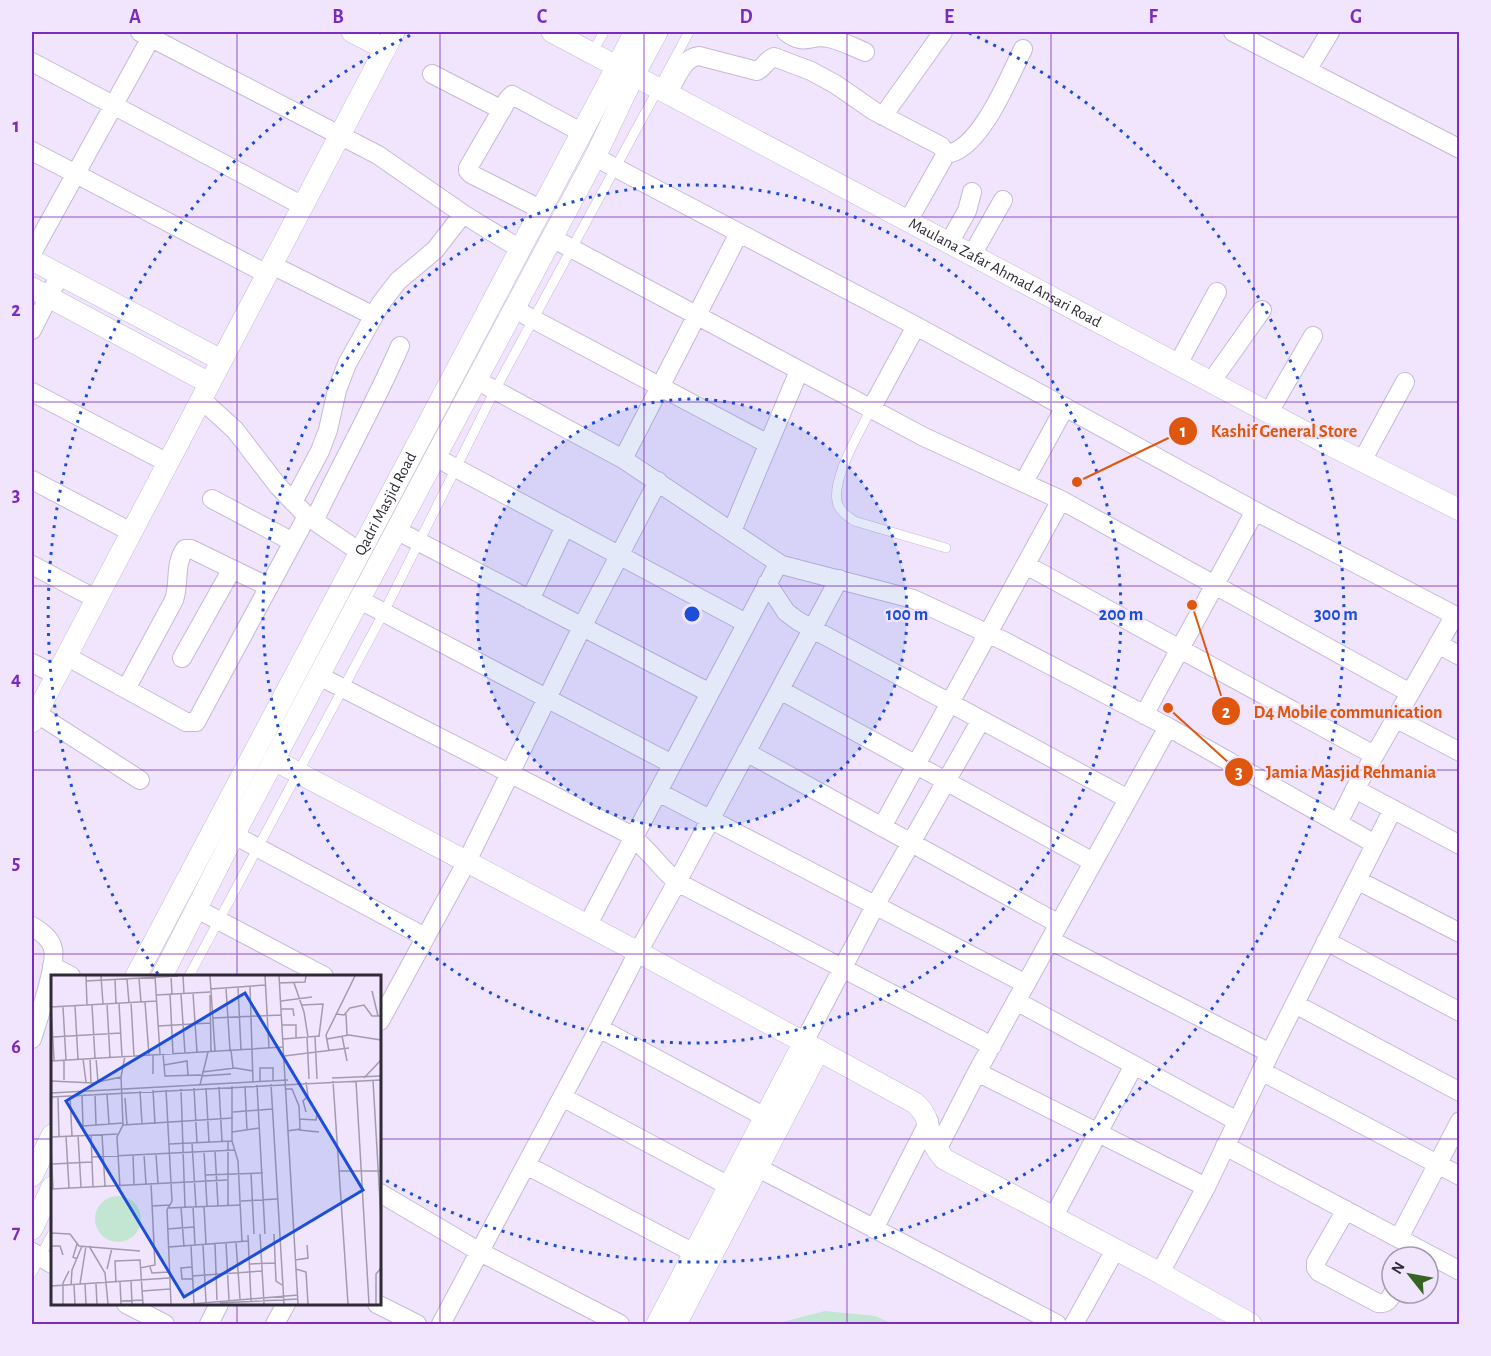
<svg xmlns="http://www.w3.org/2000/svg" width="1491" height="1356" font-family="'Alegreya Sans',sans-serif">
	<style>
		.pitch { fill: #c3e6d3 }
		.lines { fill: none; stroke-linecap: round; stroke-linejoin: round }
		.service-casing { stroke: #c7b9d6; stroke-width: 10 }
		.minor-casing { stroke: #c7b9d6; stroke-width: 20 }
		.tertiary-casing { stroke: #c7b9d6; stroke-width: 22 }
		.service { stroke: #fff; stroke-width: 9 }
		.minor { stroke: #fff; stroke-width: 18 }
		.tertiary { stroke: #fff; stroke-width: 21 }
		.grid { fill: none; stroke: #7b2cbf; stroke-width: 1.5; stroke-opacity: 0.55 }
		.ring { fill: none; stroke: #1d4ed8; stroke-width: 3; stroke-dasharray: 3 6 }
		.labels { text-anchor: middle; dominant-baseline: central; stroke-width: 4.5; stroke-linejoin: round; paint-order: stroke }
		.street-label { font-size: 16px; fill: #2f2a35; stroke: #f0e5fd }
		.inset-road { fill: none; stroke: #a39aad; stroke-width: 1.5 }
		.view { fill: #1d4ed8; fill-opacity: 0.15; stroke: #1d4ed8; stroke-width: 3 }
		.inset-edge { fill: none; stroke: #2f2a35; stroke-width: 3 }
		.centre { fill: #1d4ed8; stroke: #f0e5fd; stroke-width: 3 }
		.ring-label { font-size: 18px; text-anchor: middle; font-weight: bold; fill: #1d4ed8; stroke: #f0e5fd; stroke-width: 4.5; stroke-linejoin: round; paint-order: stroke }
		.leader { fill: none; stroke: #df570e; stroke-width: 2 }
		.callout-dot { fill: #df570e; stroke: #f0e5fd; stroke-width: 2 }
		.mark-label { font-size: 18px; text-anchor: middle; font-weight: bold; fill: #fff }
		.callout-label { font-size: 18px; text-anchor: middle; font-weight: bold; fill: #df570e; stroke: #f0e5fd; stroke-width: 4.5; stroke-linejoin: round; paint-order: stroke }
		.neatline { fill: none; stroke: #7b2cbf; stroke-width: 2 }
		.grid-label { font-size: 20px; text-anchor: middle; font-weight: bold; fill: #7b2cbf }
	</style>
	<rect width="100%" height="100%" fill="#f0e5fd"/>
	<!-- pitch -->
	<path class="pitch" d="M825 1311 875 1316 894 1324H774Z"/>
	<g class="lines">
		<defs>
			<path id="service" d="M592 53 604 32
				M871 409C861 430 829 482 838 505 841 513 848 516 854 521L946 548
				M189 976 384 612 495 390 689 32
				M32 1273 52 1234"/>
			<path id="minor" d="M140 32 378 155 463 214 520 249
				M786 32C806 47 809 34 828 38 840 40 853 47 865 52
				M1233 32 1460 149
				M32 62 303 206
				M1307 70 1330 32
				M432 74 502 110
				M668 93C675 81 683 57 699 56L757 71C764 68 766 60 774 57L811 71 835 84 874 111 941 146 946 154 908 221
				M883 116 943 32
				M32 151 267 274
				M946 154C980 151 1009 77 1023 49
				M595 157 916 326 1255 511 1460 618
				M540 209 471 174 468 171V168L508 99 512 95 581 132
				M552 238 924 437 1061 500 1410 693
				M949 243 967 211 972 192
				M32 253 154 32
				M972 255 1003 200
				M272 265 374 316
				M514 309 768 444
				M32 330 59 276
				M1178 364 1217 292
				M476 380 623 459 780 564
				M1211 382 1262 310
				M32 392 168 463
				M201 399 235 430 278 486 307 516 360 552
				M871 409 916 326
				M1269 412 1313 336
				M435 457 746 623
				M623 459 739 233
				M1362 461 1405 382
				M32 480 131 532
				M1024 482 1065 407
				M212 499 293 542
				M293 502 320 451 328 430 337 390 347 364 381 303 398 281 435 250 463 214
				M314 521C342 462 374 406 400 346
				M396 530 710 693
				M732 531 799 371
				M32 565 96 599
				M1026 565 1374 755
				M767 583 786 612 798 621 1128 799
				M360 600 672 764
				M530 600 565 526
				M1438 644 1460 656
				M66 656 186 722H196L307 516
				M182 658 232 569
				M32 663 56 675
				M319 676 625 832C646 845 658 866 677 882L992 1046
				M126 689 174 600C180 583 174 564 185 549H191L269 587
				M780 690 1093 862
				M36 713 140 780
				M1144 715 1255 511
				M1395 718 1460 752
				M746 752 1059 924
				M1355 789 1460 845
				M658 792 1026 984
				M1338 823 1355 789 1455 615
				M882 827 1061 500
				M234 835 425 937
				M1357 880 1460 933
				M197 909 324 976
				M32 926C40 931 51 938 53 949 57 964 37 1023 32 1039
				M587 926 778 564 913 599 1004 641 1168 727 1375 844
				M1050 940 1270 1053
				M1326 941 1460 1012
				M52 966 71 976
				M1016 1001 1237 1121
				M1295 1004 1460 1092
				M380 1021 466 863 582 627 658 481
				M599 1028 765 1117
				M804 1042 876 904 981 720
				M1261 1071 1460 1176
				M977 1072 1206 1187
				M562 1097 729 1186
				M1225 1146 1460 1271
				M937 1150 977 1072 1168 727
				M745 1161 1057 1324
				M526 1165 694 1253
				M380 1193 480 1252 620 1324
				M1346 1210 1316 1262V1268L1319 1272 1378 1303C1387 1304 1389 1300 1393 1293
				M1053 1218 1134 1065
				M874 1229 929 1121
				M1399 1238 1460 1121
				M32 1252 52 1264
				M1160 1273 1206 1187 1270 1053 1393 809
				M126 1304 165 1324
				M377 1304 417 1324
				M209 1324 219 1304
				M275 1324 286 1304
				M441 1324 599 1028 638 952 677 882 839 579
				M1074 1324 1115 1250"/>
			<g id="tertiary">
				<path d="M352 32 385 49"/>
				<path id="s1" d="M552 32 1324 442 1460 510"/>
				<path d="M32 260 221 360"/>
				<path d="M32 288 209 383"/>
				<path d="M32 722 394 32"/>
				<path d="M274 760 638 952 915 1103C929 1116 926 1121 931 1138 933 1146 939 1152 944 1159L1160 1273 1251 1324"/>
				<path id="s2" d="M136 976 635 32"/>
				<path d="M162 976 234 835 595 157 634 75 657 32"/>
				<path d="M32 1176 52 1135"/>
				<path d="M32 1229 52 1187"/>
				<path d="M657 1324 804 1042"/>
				<path d="M676 1324 819 1050"/>
			</g>
		</defs>
		<!-- service casing -->
		<use href="#service" class="service-casing"/>
		<!-- minor casing -->
		<use href="#minor" class="minor-casing"/>
		<!-- tertiary casing -->
		<use href="#tertiary" class="tertiary-casing"/>
		<!-- service -->
		<use href="#service" class="service"/>
		<!-- minor -->
		<use href="#minor" class="minor"/>
		<!-- tertiary -->
		<use href="#tertiary" class="tertiary"/>
	</g>
	<!-- grid -->
	<path class="grid" d="M237 32V976M440 32V1324M644 32V1324M847 32V1324M1051 32V1324M1254 32V1324M32 217H1460M32 402H1460M32 586H1460M32 770H1460M32 954H1460M32 1139H52M380 1139H1460M237 1304V1324"/>
	<!-- distance rings -->
	<circle cx="692" cy="614" r="215" fill="#1d4ed8" fill-opacity=".12"/>
	<g class="ring">
		<circle cx="692" cy="614" r="215"/>
		<circle cx="692" cy="614" r="429"/>
		<path d="M158 974A644 644 0 0 1 415 33M969 33A644 644 0 1 1 380 1177"/>
	</g>
	<g class="labels">
		<!-- street labels -->
		<g class="street-label">
			<text stroke="none"><textPath href="#s1" startOffset="513">Maulana Zafar Ahmad Ansari Road</textPath></text>
			<text stroke="none"><textPath href="#s2" startOffset="534">Qadri Masjid Road</textPath></text>
		</g>
	</g>
	<!-- overview -->
	<g transform="translate(51 975)">
		<rect width="330" height="330" fill="#f0e5fd"/>
		<path d="M44 244a23 23 0 1 1 46 0a23 23 0 1 1-46 0Z" fill="#c3e6d3"/>
		<path class="inset-road" d="M35 1 36 30M50 1 52 29M104 1 109 79M120 1 121 19M132 1 133 19M159 1 164 76M214 1 218 73M228 1 247 329M88 3 90 27M64 4 65 28M76 4 78 28M35 6 127 1M228 8 254 7 255 1M243 8 253 37 257 62M199 11 202 107M187 12 190 75M175 13 179 75M159 14 214 10M321 16 327 41M142 18 146 77M119 19 122 79M130 19 134 78M105 20 159 17M159 20 160 76M230 26 261 22M80 27 83 81M94 27 98 80M68 28 71 82M56 29 59 82M41 30 44 83M251 30 272 29 268 61M24 31 27 84M0 32 106 26M0 32 3 85M12 32 15 85M230 34H242L243 41M285 39 293 40 299 33 313 30 321 41H330M295 39 296 60M162 43 230 40M231 50H245V63M107 51 159 48M291 61 296 86M2 62 70 58M256 62 258 104M264 62 266 104M232 64 269 61M276 64 298 60 330 65M180 75 182 93M278 76 275 60 304 1M112 79 114 101 150 100M233 81 298 73M39 83 40 107M45 83 47 107M32 84 35 107M0 86 232 72M113 90 136 86 137 100M151 97 184 93 202 96M102 99V80M150 101 180 99M70 102 72 150M281 103 330 101M313 103 330 85M13 105V85M322 105 330 244M0 106 42 108 70 102 74 81M209 106V93H222V106M282 106 297 329M305 106 318 329M255 107 257 121 252 126 255 137M220 109 233 329M149 110 157 77M206 110 214 259M194 111 196 155M168 112 171 166M143 113 146 168M155 113 158 167M130 114 134 232M234 114H241L248 131 249 154 236 156M102 115 104 149M115 115 121 226 116 235 120 329M89 116 91 149M0 118 237 105M44 119 45 150M56 119 58 149M31 120 32 151M19 121 21 161M0 122 330 105M7 122 8 161M74 123 76 150M182 137 221 134M248 144 265 145 266 139M32 151 72 148M248 155 268 157M181 157 208 153M51 159 54 211M27 160 30 212M40 160 42 212M15 161 18 213M0 162 68 159M177 166V230M181 166V111M141 168 145 232M118 169 181 166 187 186 191 267M0 172 2 214M153 176 156 231M164 176 167 231M93 179 95 209M105 179 107 208M82 180 83 209M41 182 184 175M1 189 41 187M288 196H330M200 198 203 259M154 200 212 198M69 213 66 162 72 150 182 143M0 214 176 205M190 226 226 224M101 231 119 230M153 231 155 269M130 232 133 272M142 232 144 270M116 233 190 230M116 254 143 252M0 258 19 259 28 271 89 276M209 259 213 329M223 259 225 306 231 310M197 260 200 326M185 267 189 324M175 268 178 325M26 269 22 282 26 284M164 269 166 325M152 270 155 327M0 271H9L12 280M38 271 54 298 57 329M140 271 143 329M118 272 197 266M244 285 257 283 256 270M198 289 224 288M99 292 101 298 118 297M141 292 130 293 131 304H141M89 293 104 290 100 208M56 294 61 273M245 294 255 297 257 329M141 301 211 296M80 306 81 329M69 307 70 329M65 308 64 286 89 285 92 329M29 309 35 271M34 309 35 329M45 309 46 329M20 310 21 295 31 271M23 310 24 329M0 311 118 303M91 316 119 314M70 326 92 325M169 328 247 324M12 329V308L18 296M140 329 247 320M325 329V299L330 293"/>
		<path class="view" d="M194 18 312 215 133 322 15 126Z"/>
		<rect width="330" height="330" class="inset-edge"/>
	</g>
	<circle cx="692" cy="614" r="9" class="centre"/>
	<g class="ring-label">
		<text x="907" y="620">100 m</text>
		<text x="1121" y="620">200 m</text>
		<text x="1336" y="620">300 m</text>
	</g>
	<!-- callouts -->
	<path class="leader" d="M1077 482L1183 431M1192 605L1226 711M1168 708L1239 772"/>
	<g class="callout-dot">
		<circle cx="1077" cy="482" r="6"/>
		<circle cx="1192" cy="605" r="6"/>
		<circle cx="1168" cy="708" r="6"/>
		<circle cx="1183" cy="431" r="15"/>
		<circle cx="1226" cy="711" r="15"/>
		<circle cx="1239" cy="772" r="15"/>
	</g>
	<g class="mark-label">
		<text x="1183" y="437">1</text>
		<text x="1226" y="718">2</text>
		<text x="1239" y="778">3</text>
	</g>
	<g class="callout-label">
		<text x="1284" y="437">Kashif General Store</text>
		<text x="1348" y="718">D4 Mobile communication</text>
		<text x="1351" y="778">Jamia Masjid Rehmania</text>
	</g>
	<!-- border -->
	<rect width="1491" height="1356" fill="none" stroke="#f0e5fd" stroke-width="66"/>
	<!-- north arrow -->
	<g transform="translate(1410 1275) rotate(301)"><circle r="28" fill="#f0e5fd" stroke="#a39aad" stroke-width="1.5"/>
	<path d="M0-4.5L10 22L0 15L-10 22Z" fill="#376423"/>
	<text y="-9" font-size="16" font-weight="bold" text-anchor="middle" fill="#2f2a35">N</text>
	</g>
	<rect x="33" y="33" width="1425" height="1290" class="neatline"/>
	<g class="grid-label">
		<text x="135" y="23">A</text>
		<text x="338" y="23">B</text>
		<text x="542" y="23">C</text>
		<text x="746" y="23">D</text>
		<text x="949" y="23">E</text>
		<text x="1153" y="23">F</text>
		<text x="1356" y="23">G</text>
		<text x="16" y="132">1</text>
		<text x="16" y="316">2</text>
		<text x="16" y="501">3</text>
		<text x="16" y="685">4</text>
		<text x="16" y="869">5</text>
		<text x="16" y="1053">6</text>
		<text x="16" y="1238">7</text>
	</g>
</svg>
